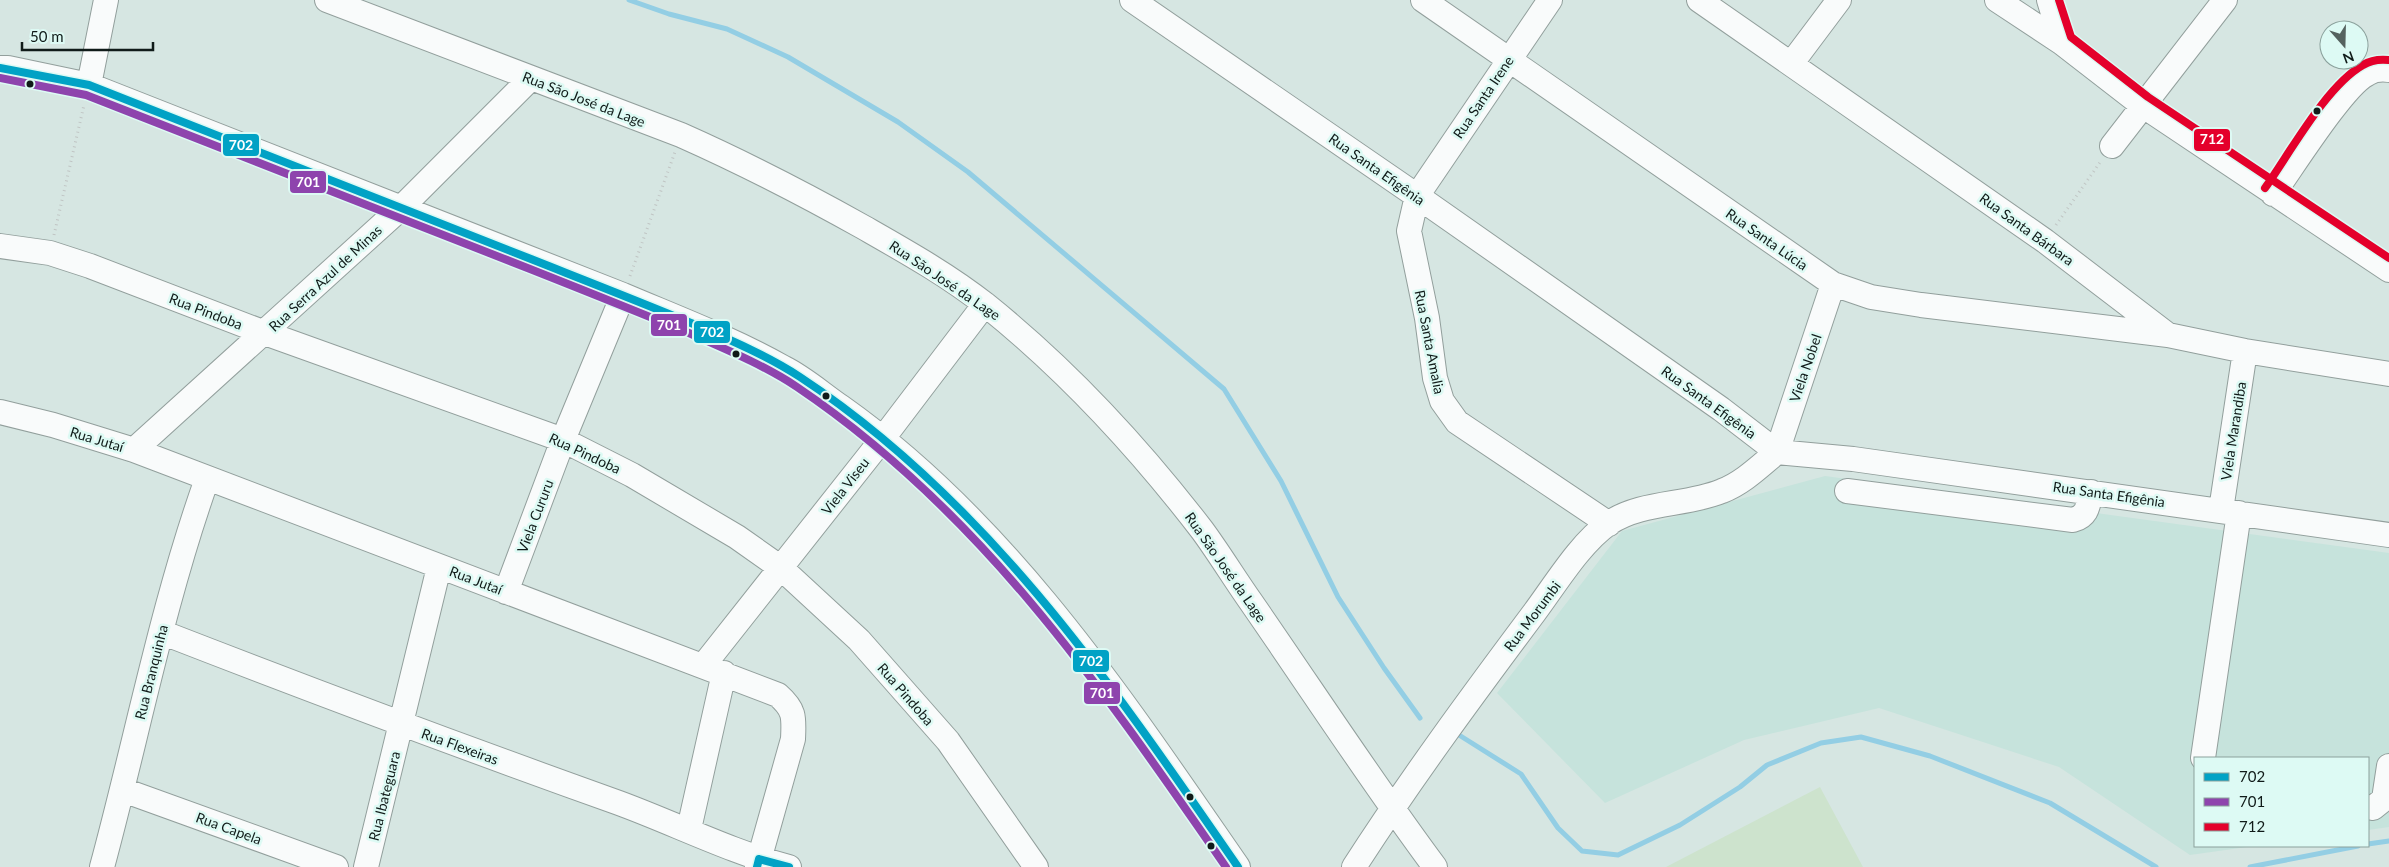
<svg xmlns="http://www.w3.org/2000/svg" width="2389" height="867" font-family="Lato,sans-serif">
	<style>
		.built { fill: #c6e3dc }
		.green { fill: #cde3cd }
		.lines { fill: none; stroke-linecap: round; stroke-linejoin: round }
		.stream { stroke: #93cee4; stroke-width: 5 }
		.minor-casing { stroke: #929f9c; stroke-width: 26 }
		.path { stroke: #c0c5c4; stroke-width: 3; stroke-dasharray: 1 4; stroke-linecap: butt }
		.minor { stroke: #f9fbfb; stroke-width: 24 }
		.bus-1-casing { stroke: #ddfaf4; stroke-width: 11 }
		.bus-2-casing { stroke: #ddfaf4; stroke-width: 11 }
		.bus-3-casing { stroke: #ddfaf4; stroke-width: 11 }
		.bus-1 { stroke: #01a2c5; stroke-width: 8 }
		.bus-2 { stroke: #8e44ad; stroke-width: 8 }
		.bus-3 { stroke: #e4002b; stroke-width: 8 }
		.bus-dot { fill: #101b19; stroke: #ddfaf4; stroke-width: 2 }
		.labels { text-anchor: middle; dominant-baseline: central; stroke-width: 5; stroke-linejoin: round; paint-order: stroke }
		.street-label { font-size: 14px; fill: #101b19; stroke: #ddfaf4 }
		.line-badge { stroke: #ddfaf4; stroke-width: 2 }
		.badge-label { font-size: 14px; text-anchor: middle; font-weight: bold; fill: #fff }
	</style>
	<rect width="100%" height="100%" fill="#d6e6e2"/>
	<!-- built -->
	<path class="built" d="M1825 476 2389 553V827L2368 830V758H2195V846H2254L2190 855 2059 767 1879 708 1744 740 1605 803 1497 693 1622 531Z"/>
	<!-- green -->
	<path class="green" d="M1820 787 1863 867H1666Z"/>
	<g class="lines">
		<!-- stream -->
		<path class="stream" d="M629 0 669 14 727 29 788 57 898 122 968 172 1224 389 1281 481 1338 597 1384 668 1420 718
			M1459 735 1521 774 1558 828 1582 851 1618 855 1680 825 1740 787 1767 765 1821 743 1861 737 1930 756 2050 803 2156 867
			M2368 844 2389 841
			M2250 867 2358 846"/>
		<defs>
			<path id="minor" d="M327 0 681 135C744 163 804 194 863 227 905 251 948 275 986 305 1067 370 1139 448 1202 530 1219 553 1234 578 1251 602 1312 690 1371 781 1435 867
				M1132 0 1417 196 1721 409 1777 452 1853 459 2389 535
				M1423 0 1833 284 1871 297 1921 305 2168 335
				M1550 0 1417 196 1409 231 1427 318 1435 378 1442 401 1457 422 1609 524
				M1699 0 2045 241 2168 335 2245 351 2389 374
				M1997 0 2062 43 2142 105 2389 270
				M2049 0 2062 43
				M1791 64 1839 0
				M0 68H8L89 85 623 295C677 318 733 339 784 368 804 378 822 394 841 407 1008 525 1123 701 1238 867
				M89 85 106 0
				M2112 146 2225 0
				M2273 194C2292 168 2343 86 2367 74 2373 70 2382 69 2389 70
				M0 246 50 253 90 266 265 333 563 440 632 475 737 537 781 568 859 640 948 741 1036 867
				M0 412 53 425 134 450 778 695C795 710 794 717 793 739L757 867
				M134 450 402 207 531 78
				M1777 452 1833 284
				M1847 491 2073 520C2088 516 2088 505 2091 492
				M2221 510 2245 351
				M506 592 563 440 623 295
				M161 632C313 691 465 748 619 803 676 824 731 852 789 867
				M703 666 884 437 985 304
				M2203 758 2239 513
				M123 790 336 867
				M2368 807 2373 808 2384 799 2389 766
				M689 829 724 673
				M102 867C137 738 162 605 207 479
				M366 867 439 567
				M1354 867C1410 780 1472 696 1534 613 1555 585 1580 543 1609 523 1642 501 1686 506 1722 491 1743 483 1760 466 1777 452"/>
		</defs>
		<!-- minor casing -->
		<use href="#minor" class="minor-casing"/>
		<!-- path -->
		<path class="path" d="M2056 225 2101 161
			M54 235 84 105
			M630 276 675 152"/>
		<!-- minor -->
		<use href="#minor" class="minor"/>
		<defs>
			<path id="bus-1" d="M0 68 89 85C236 143 383 201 531 259 584 280 638 301 691 323 728 339 766 355 800 377 987 500 1113 686 1238 867
				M757 867 759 859 789 867"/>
			<path id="bus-2" d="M0 78 86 95C234 153 382 211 530 269 583 290 636 311 689 333 725 349 764 365 797 387 981 511 1102 688 1226 867"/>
			<path id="bus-3" d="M2059 0 2071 37 2148 97 2389 258
				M2265 188C2290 153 2326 86 2363 65 2371 60 2380 59 2389 60"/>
		</defs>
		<!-- bus-1 casing -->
		<use href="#bus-1" class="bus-1-casing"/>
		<!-- bus-2 casing -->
		<use href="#bus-2" class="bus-2-casing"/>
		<!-- bus-3 casing -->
		<use href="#bus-3" class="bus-3-casing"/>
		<!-- bus-1 -->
		<use href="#bus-1" class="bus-1"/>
		<!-- bus-2 -->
		<use href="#bus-2" class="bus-2"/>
		<!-- bus-3 -->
		<use href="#bus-3" class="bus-3"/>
	</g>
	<!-- markers -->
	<g class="bus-dot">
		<circle cx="30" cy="84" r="4.5"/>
		<circle cx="2317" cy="111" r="4.5"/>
		<circle cx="736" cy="354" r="4.5"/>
		<circle cx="826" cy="396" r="4.5"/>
		<circle cx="1190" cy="797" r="4.5"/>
		<circle cx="1211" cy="846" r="4.5"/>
	</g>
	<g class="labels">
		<!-- street labels -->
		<g class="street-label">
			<text transform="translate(1483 97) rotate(-56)">Rua Santa Irene</text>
			<text transform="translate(584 99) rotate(21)">Rua São José da Lage</text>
			<text transform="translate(1377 169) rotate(35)">Rua Santa Efigênia</text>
			<text transform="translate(2027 229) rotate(36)">Rua Santa Bárbara</text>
			<text transform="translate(1767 239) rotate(35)">Rua Santa Lúcia</text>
			<text transform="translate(325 278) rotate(-43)">Rua Serra Azul de Minas</text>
			<text transform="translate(945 280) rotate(34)">Rua São José da Lage</text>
			<text transform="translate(206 311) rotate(21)">Rua Pindoba</text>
			<text transform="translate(1430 342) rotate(79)">Rua Santa Amalia</text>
			<text transform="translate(1805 368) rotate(-71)">Viela Nobel</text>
			<text transform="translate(1709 402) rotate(36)">Rua Santa Efigênia</text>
			<text transform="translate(2233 431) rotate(-81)">Viela Marandiba</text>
			<text transform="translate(97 439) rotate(17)">Rua Jutaí</text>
			<text transform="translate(585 453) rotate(25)">Rua Pindoba</text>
			<text transform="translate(845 486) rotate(-52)">Viela Viseu</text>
			<text transform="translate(2109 494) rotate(8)">Rua Santa Efigênia</text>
			<text transform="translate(535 516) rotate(-69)">Viela Cururu</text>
			<text transform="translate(1226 567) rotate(55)">Rua São José da Lage</text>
			<text transform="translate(476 580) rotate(21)">Rua Jutaí</text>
			<text transform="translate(1532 616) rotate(-53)">Rua Morumbi</text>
			<text transform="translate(151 672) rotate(-76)">Rua Branquinha</text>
			<text transform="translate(906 694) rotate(49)">Rua Pindoba</text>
			<text transform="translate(460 746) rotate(20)">Rua Flexeiras</text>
			<text transform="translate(384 796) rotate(-76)">Rua Ibateguara</text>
			<text transform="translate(229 828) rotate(20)">Rua Capela</text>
		</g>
	</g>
	<g class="line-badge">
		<rect x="2193" y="128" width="38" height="24" rx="5" fill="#e4002b"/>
		<rect x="222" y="133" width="38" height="24" rx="5" fill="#01a2c5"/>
		<rect x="289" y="170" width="38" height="24" rx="5" fill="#8e44ad"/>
		<rect x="650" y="313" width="38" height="24" rx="5" fill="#8e44ad"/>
		<rect x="693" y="320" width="38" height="24" rx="5" fill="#01a2c5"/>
		<rect x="1072" y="649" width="38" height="24" rx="5" fill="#01a2c5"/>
		<rect x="1083" y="681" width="38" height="24" rx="5" fill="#8e44ad"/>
	</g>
	<g class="badge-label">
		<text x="2212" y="144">712</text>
		<text x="241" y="150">702</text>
		<text x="308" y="187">701</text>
		<text x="669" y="330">701</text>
		<text x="712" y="337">702</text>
		<text x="1091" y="666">702</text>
		<text x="1102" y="698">701</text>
	</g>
	<!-- legend -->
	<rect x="2194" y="757" width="175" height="90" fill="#ddfaf4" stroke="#8ba19c"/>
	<rect x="2204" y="773" width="25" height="8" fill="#01a2c5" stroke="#8ba19c"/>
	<text x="2239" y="782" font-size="15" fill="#101b19">702</text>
	<rect x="2204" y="798" width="25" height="8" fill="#8e44ad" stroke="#8ba19c"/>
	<text x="2239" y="807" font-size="15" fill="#101b19">701</text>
	<rect x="2204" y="823" width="25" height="8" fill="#e4002b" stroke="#8ba19c"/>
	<text x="2239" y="832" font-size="15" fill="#101b19">712</text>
	<!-- north arrow -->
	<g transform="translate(2344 45) rotate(160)"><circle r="24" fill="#ddfaf4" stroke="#8ba19c"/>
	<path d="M0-4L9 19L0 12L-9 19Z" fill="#55625f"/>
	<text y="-8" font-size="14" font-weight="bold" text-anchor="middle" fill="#101b19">N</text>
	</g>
	<!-- scale -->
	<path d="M22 42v8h131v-8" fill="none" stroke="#101b19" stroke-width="2.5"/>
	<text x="30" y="42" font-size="15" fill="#101b19" stroke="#ddfaf4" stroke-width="4" paint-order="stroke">50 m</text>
</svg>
